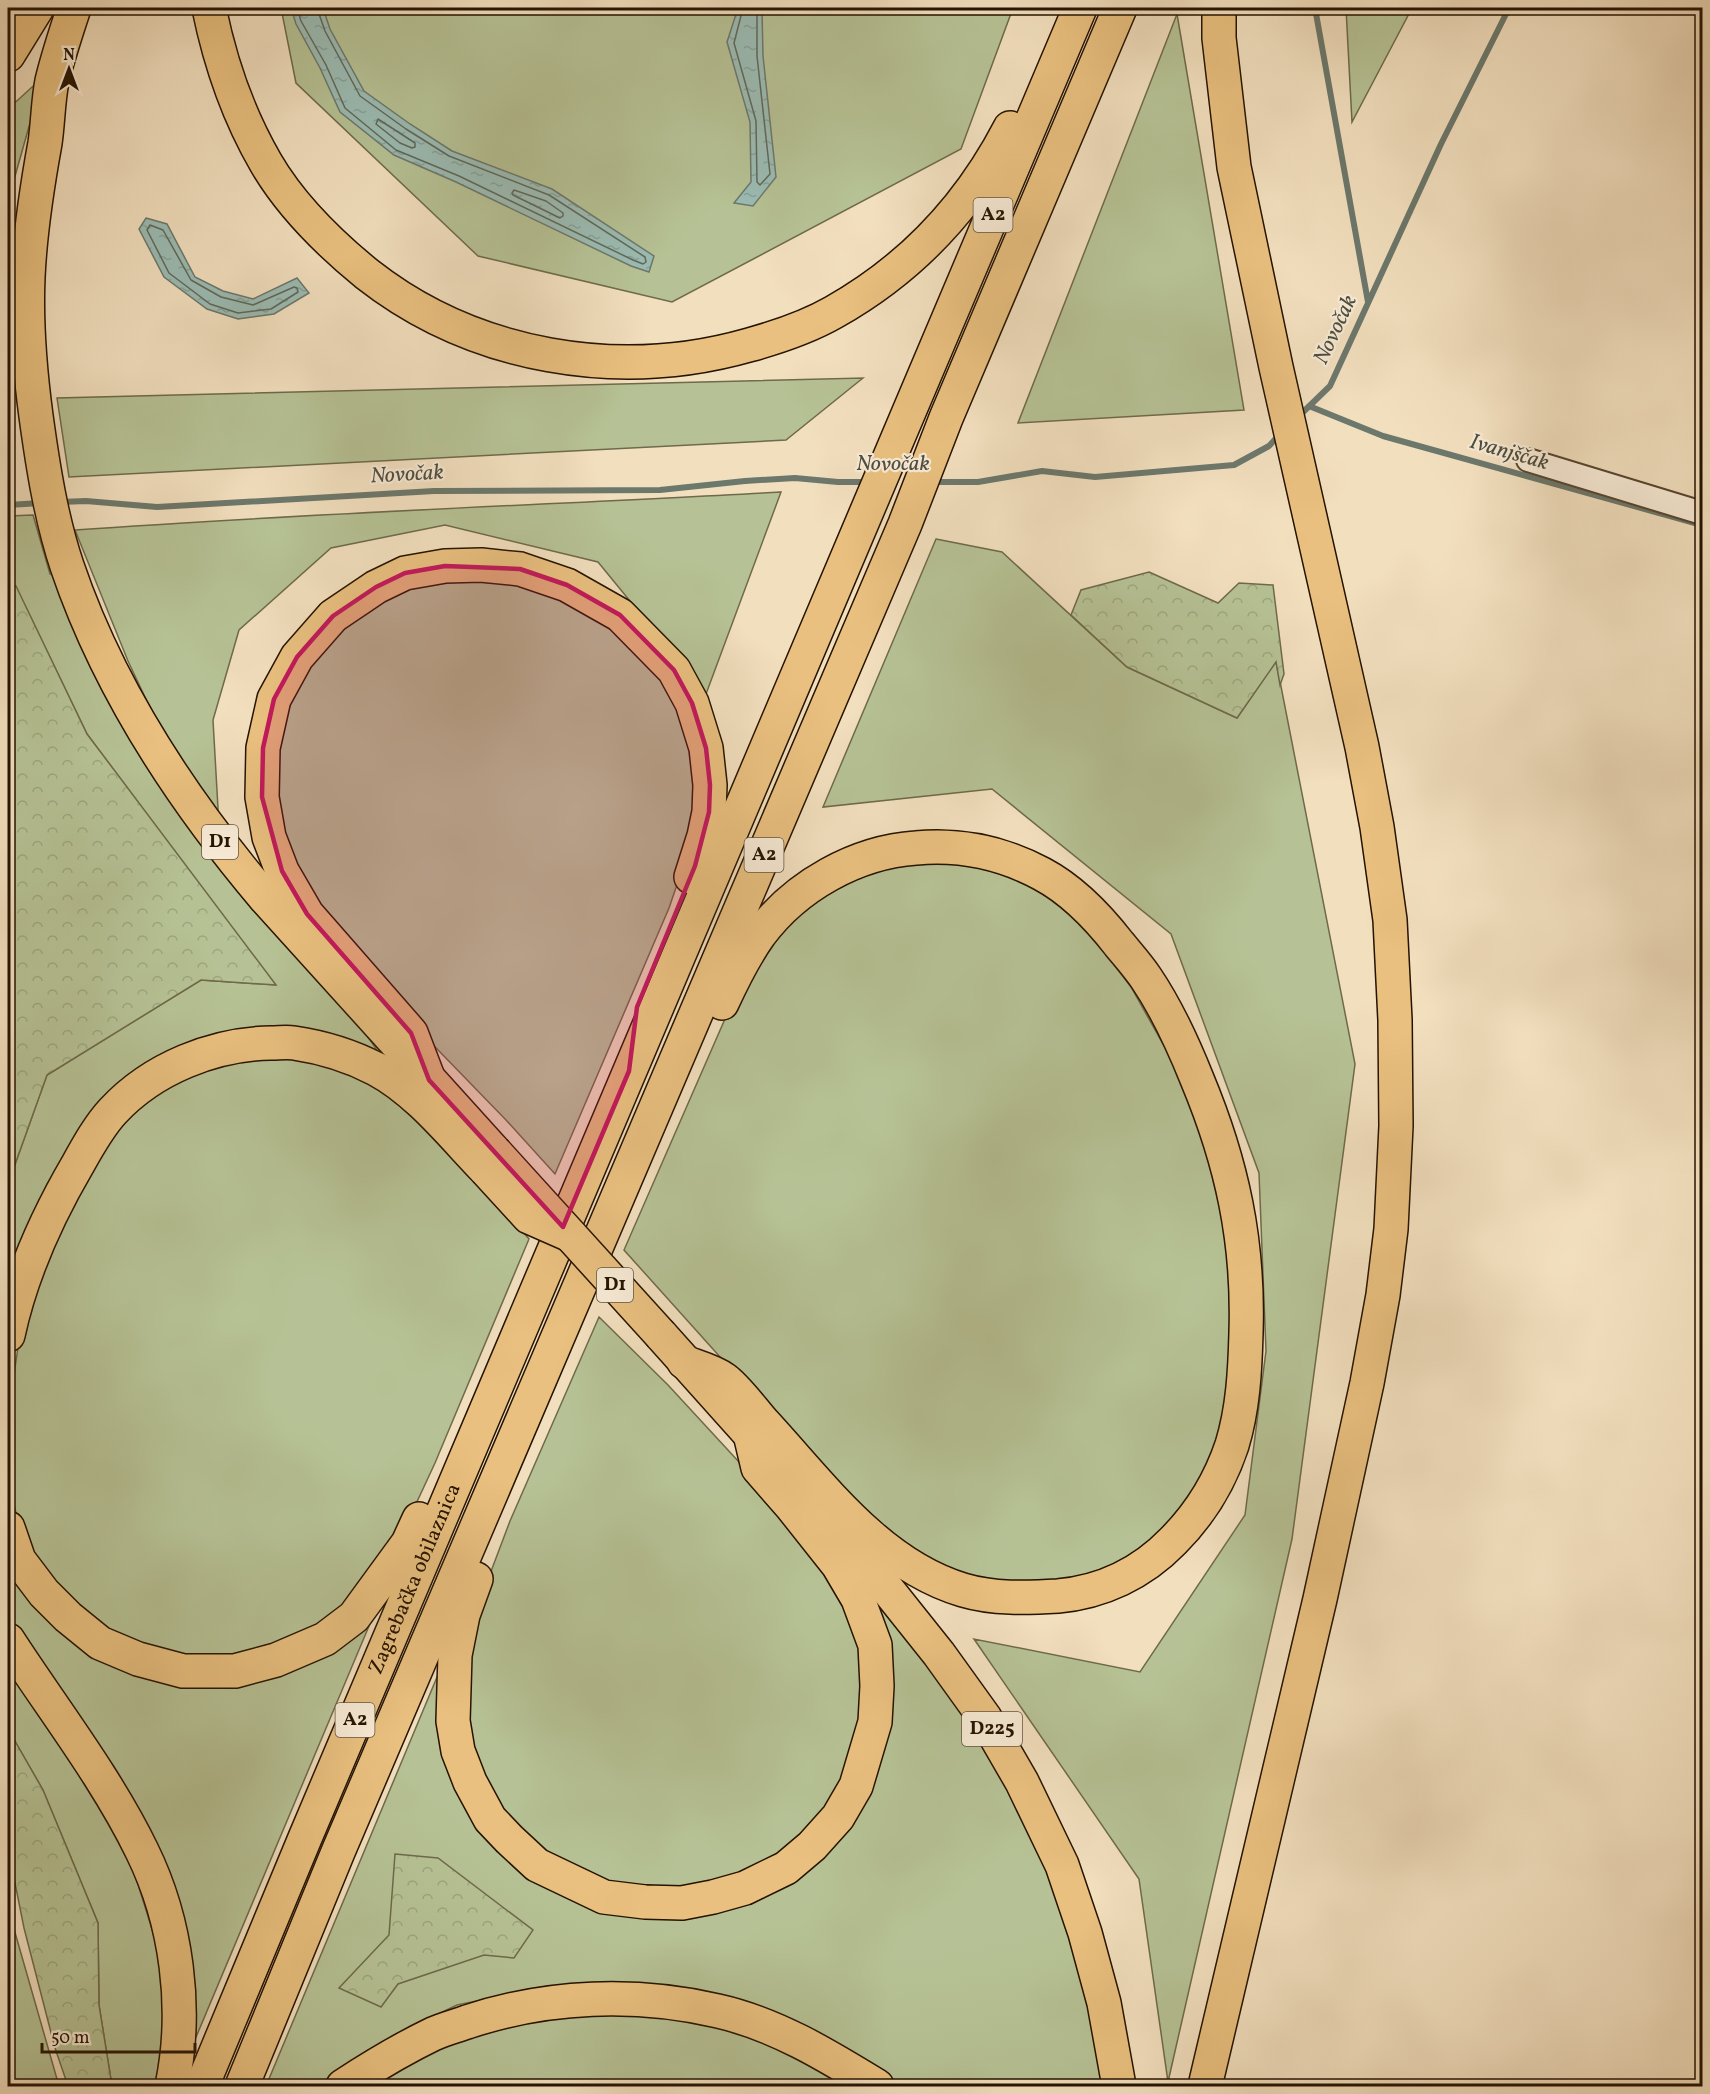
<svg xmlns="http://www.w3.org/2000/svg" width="1710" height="2094" font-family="Vollkorn,serif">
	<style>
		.green { fill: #b6c295; stroke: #6e6a4b; stroke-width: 1.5 }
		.forest { fill: url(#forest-crowns); stroke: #6e6a4b; stroke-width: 1.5 }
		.water { fill: url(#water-ripples); stroke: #6c786c; stroke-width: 1.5 }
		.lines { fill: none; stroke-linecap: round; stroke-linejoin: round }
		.shore { stroke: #60685a; stroke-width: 1.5 }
		.stream { stroke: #6c786c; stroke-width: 6 }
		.minor-casing { stroke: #584630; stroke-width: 26 }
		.primary-casing { stroke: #251301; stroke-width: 36 }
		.motorway-casing { stroke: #251301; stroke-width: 36 }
		.minor { stroke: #f7ead5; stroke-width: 22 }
		.primary { stroke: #e9c07f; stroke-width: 33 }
		.motorway { stroke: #e9c07f; stroke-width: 33 }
		.primary-bridge-casing { stroke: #251301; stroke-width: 36; stroke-linecap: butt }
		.motorway-bridge-casing { stroke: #251301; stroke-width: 36; stroke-linecap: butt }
		.primary-bridge { stroke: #e9c07f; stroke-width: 33 }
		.motorway-bridge { stroke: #e9c07f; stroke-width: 33 }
		.marked { fill: #c2185b; fill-opacity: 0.2; stroke: #c2185b; stroke-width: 4.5; stroke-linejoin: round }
		.labels { text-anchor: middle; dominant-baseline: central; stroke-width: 4.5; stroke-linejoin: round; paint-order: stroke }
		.shield { fill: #f7ead5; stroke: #645441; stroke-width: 1.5 }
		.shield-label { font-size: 20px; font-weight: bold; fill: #251301 }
		.street-label { font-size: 21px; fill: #251301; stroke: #f7ead5 }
		.water-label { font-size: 22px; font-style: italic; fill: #4e4e40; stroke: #f7ead5 }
	</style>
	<defs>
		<pattern id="forest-crowns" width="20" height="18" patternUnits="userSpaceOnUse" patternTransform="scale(1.5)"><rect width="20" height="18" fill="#b6c295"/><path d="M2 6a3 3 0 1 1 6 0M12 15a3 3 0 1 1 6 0" fill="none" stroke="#9ca67f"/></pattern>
		<pattern id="water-ripples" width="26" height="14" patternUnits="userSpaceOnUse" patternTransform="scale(1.5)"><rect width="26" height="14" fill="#9bbcb4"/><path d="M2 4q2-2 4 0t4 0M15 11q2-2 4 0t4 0" fill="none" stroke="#85a199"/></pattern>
	</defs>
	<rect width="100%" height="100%" fill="#f2dfbe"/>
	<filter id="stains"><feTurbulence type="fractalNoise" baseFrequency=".00333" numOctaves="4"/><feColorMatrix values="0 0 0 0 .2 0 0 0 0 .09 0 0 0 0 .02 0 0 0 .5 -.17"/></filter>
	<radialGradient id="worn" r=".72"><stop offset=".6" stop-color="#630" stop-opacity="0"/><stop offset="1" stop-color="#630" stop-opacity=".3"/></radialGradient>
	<!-- green -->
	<path class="green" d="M281 8H1013L961 149 672 302 478 256 296 83Z
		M1346 8H1412L1352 122Z
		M1177 14 1244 410 1018 423Z
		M43 77 8 201V109Z
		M863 378 786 440 69 477 57 398Z
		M781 492 706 694 598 562 445 525 331 548 239 630 213 720 219 826 176 763 128 661 75 530C310 513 546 505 781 492Z
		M33 515 50 574 56 576 383 1059 254 1030 92 1121 47 1184 25 1238 8 1287V1184L47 1075 201 980 275 985 87 734 16 587 8 588V516Z
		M936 539 1002 552 1127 667 1237 718 1276 661 1355 1064 1292 1539 1168 2082 1139 1879 974 1639 1140 1672 1245 1515 1266 1351 1259 1173 1171 934 992 789 823 807Z
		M464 579 517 584 567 601 609 626 641 655 664 684 685 725 697 767 690 847 669 908 555 1174 506 1120 407 1018 304 886 286 844 275 799V751L285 705 302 671 334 634 370 605 419 585Z
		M934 859 990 868 1043 891 1090 933 1131 987 1181 1076 1216 1175 1231 1258 1236 1356 1227 1413 1205 1475 1174 1520 1130 1557 1086 1577 1041 1584 987 1583 943 1570 852 1504 624 1250 742 980 804 906 881 866Z
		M268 1057 313 1058 353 1074 405 1104 462 1160 529 1239 435 1463 402 1534 365 1584 322 1626 235 1657 195 1658 109 1634 44 1570 19 1526 9 1483 8 1415 20 1334 59 1225 112 1135 138 1108 171 1083 214 1063Z
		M599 1317 668 1385 786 1513 846 1598 862 1647 860 1738 826 1813 776 1859 701 1889H622L546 1855 494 1800 469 1733 466 1663 490 1574 510 1521Z
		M8 1563 178 1683 363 1624 369 1626 191 2049 192 1991 52 1685 8 1616Z
		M880 1606 947 1687 1000 1771 1050 1877 1082 1972 1105 2086H895L854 2058 616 1984 541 1988 457 2005 394 2035 319 2086H266L440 1670 519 1863 695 1916 865 1798 873 1610Z
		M8 1665 79 1772 132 1865 160 1955 166 2038 156 2086H112L99 2005 98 1923 43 1790 8 1729Z
		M8 1896 14 1929 59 2086H8Z
		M579 2009 715 2021 861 2086H360L450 2037Z"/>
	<!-- forest -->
	<path class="forest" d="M1149 572 1218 603 1239 583 1273 585 1284 674 1280 685 1276 662 1237 718 1127 667 1071 615 1081 590Z
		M16 586 87 734 276 985 201 980 47 1075 8 1184V588Z
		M8 1729 43 1790 98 1923 99 2005 112 2086H68L55 2048 24 1928 8 1848Z
		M395 1854 438 1858 533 1930 514 1958 484 1955 398 1984 381 2007 339 1988 389 1935Z"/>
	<!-- water -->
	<path class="water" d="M291 8H323L330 29 364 91 410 124 452 151 552 189 654 256 649 272 631 266 456 182 394 155 340 112 320 68 296 24Z
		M738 8H764L762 11 763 56 776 177 753 206 734 203 751 182 750 122 727 42Z
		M146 218 167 224 195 277 223 291 253 299 297 278 309 293 274 314 238 319 207 309 164 277 139 229Z"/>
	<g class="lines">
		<!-- shore -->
		<path class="shore" d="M297 8 301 21 326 65 345 108 396 150 459 176 633 260 643 264 646 262 645 257 549 195 449 156 406 129 360 96 325 31 317 8
			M743 8 734 43 756 121 757 182 760 185 770 174 757 56V8
			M378 119 415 143V147L412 148 400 143 376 124Z
			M514 190 546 201 563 213V216L560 218 513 195 512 193Z
			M150 225 163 230 191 280 221 297 253 305 294 287 297 288 298 292 271 309 238 313 210 304 169 273 147 230Z"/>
		<!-- stream -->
		<path class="stream" d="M1315 8 1368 302
			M1309 406 1383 436 1702 525
			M1297 418 1330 386 1441 144 1509 8
			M931 482H978L1042 471 1095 477 1234 465 1269 446 1281 433
			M60 502 86 501 157 507 434 491 660 490 745 481 795 478 838 482H867
			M8 505 41 503"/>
		<defs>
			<path id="minor" d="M1528 460 1702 513"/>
			<path id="primary" d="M74 8C66 32 58 56 52 81 48 101 48 123 45 143 37 187 30 232 28 277 26 323 30 371 36 416 43 467 51 518 67 566 109 690 182 800 266 899L494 1151
				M661 1335 876 1575 939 1654 985 1718 1022 1782 1062 1865 1085 1933 1104 2003 1119 2086"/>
			<g id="motorway">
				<path d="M209 8C220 62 238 115 266 163 291 206 329 243 367 274 474 358 619 382 749 345 778 337 808 327 834 312 912 268 969 207 1010 128"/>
				<path d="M8 55 37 8"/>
				<path d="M429 1080 411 1033 307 914 282 871 269 837 262 797 263 748 274 699 297 657 333 616 376 587 405 573 445 566 481 565 520 569 567 585 620 615 674 670 692 703 706 748 710 785 709 812 704 836 691 877"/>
				<path d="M8 1335C21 1274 47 1217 78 1164 88 1146 99 1126 113 1111 153 1068 214 1044 271 1043 279 1043 287 1042 294 1043 321 1047 351 1056 376 1069 419 1092 452 1135 486 1170"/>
				<path d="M684 1362C697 1367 713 1371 724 1379 737 1388 754 1412 765 1424 822 1486 879 1565 963 1590 993 1599 1027 1598 1058 1596 1102 1592 1142 1573 1173 1541 1200 1514 1220 1481 1232 1445 1243 1409 1245 1371 1246 1333 1249 1241 1232 1163 1197 1079 1183 1044 1167 1009 1146 978 1138 966 1128 955 1119 944 1098 917 1072 890 1042 874 1003 853 960 844 916 848 856 852 796 886 760 934 745 955 733 979 722 1003"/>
				<path d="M8 1528 19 1560 44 1593 68 1617 100 1643 138 1659 183 1671H235L276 1660 325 1639 354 1617 408 1543 419 1519"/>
				<path d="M476 1579 463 1615 455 1655 453 1721 458 1751 470 1782 490 1819 509 1839 537 1865 604 1897 645 1902 682 1903 713 1897 745 1888 786 1868 812 1846 838 1817 856 1786 875 1722 877 1686 875 1645 858 1599 838 1565 792 1507 758 1468 750 1434"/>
				<path d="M8 1640C52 1708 106 1777 142 1851 177 1922 188 2009 172 2086"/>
				<path id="s1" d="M202 2086 305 1838 1080 8"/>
				<path d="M242 2086 338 1852 905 524 946 418 1120 8"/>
				<path d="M343 2086C372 2067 402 2049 433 2034 444 2029 456 2026 467 2022 548 1995 636 1992 718 2011 776 2024 828 2056 877 2086"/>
				<path d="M1205 2086 1320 1599 1367 1383 1383 1295 1391 1229 1396 1126 1395 1020 1390 920 1377 827 1362 747 1276 367 1234 167 1219 38V8"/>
			</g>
		</defs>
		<!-- minor casing -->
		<use href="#minor" class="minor-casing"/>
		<!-- primary casing -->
		<use href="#primary" class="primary-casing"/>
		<!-- motorway casing -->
		<use href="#motorway" class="motorway-casing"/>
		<!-- minor -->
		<use href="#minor" class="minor"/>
		<!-- primary -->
		<use href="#primary" class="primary"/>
		<!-- motorway -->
		<use href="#motorway" class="motorway"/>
		<defs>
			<path id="primary-bridge" d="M494 1151 661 1335"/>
			<path id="motorway-bridge" d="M486 1170 529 1217 570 1235"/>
		</defs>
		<!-- primary-bridge casing -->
		<use href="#primary-bridge" class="primary-bridge-casing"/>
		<!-- motorway-bridge casing -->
		<use href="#motorway-bridge" class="motorway-bridge-casing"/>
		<!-- primary-bridge -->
		<use href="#primary-bridge" class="primary-bridge"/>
		<!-- motorway-bridge -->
		<use href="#motorway-bridge" class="motorway-bridge"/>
	</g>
	<!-- marked area -->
	<path class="marked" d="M445 566 520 569 567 585 620 615 674 670 692 703 706 748 710 785 709 812 695 866 637 1007 629 1071 563 1227 429 1080 411 1033 307 914 282 871 262 797 263 748 274 699 297 657 333 616 376 587 405 573Z"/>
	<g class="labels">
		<!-- shield labels -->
		<g class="shield">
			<rect x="973.5" y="198" width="39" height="34" rx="4.5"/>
			<rect x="202" y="825" width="36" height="34" rx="4.5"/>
			<rect x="744.5" y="838" width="39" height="34" rx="4.5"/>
			<rect x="597" y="1268" width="36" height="34" rx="4.5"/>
			<rect x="335.5" y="1703" width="39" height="34" rx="4.5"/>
			<rect x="962" y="1712" width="60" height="34" rx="4.5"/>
		</g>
		<g class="shield-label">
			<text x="993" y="215">A2</text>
			<text x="220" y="842">D1</text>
			<text x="764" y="855">A2</text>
			<text x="615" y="1285">D1</text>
			<text x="355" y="1720">A2</text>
			<text x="992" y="1729">D225</text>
		</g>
		<!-- street labels -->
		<g class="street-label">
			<text stroke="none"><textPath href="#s1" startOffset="550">Zagrebačka obilaznica</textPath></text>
		</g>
		<!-- water labels -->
		<g class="water-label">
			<text transform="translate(1336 330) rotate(-65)">Novočak</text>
			<text transform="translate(1509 453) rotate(16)">Ivanjščak</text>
			<text x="893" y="464">Novočak</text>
			<text transform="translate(407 475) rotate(-3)">Novočak</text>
		</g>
	</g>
	<!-- margin -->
	<rect width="1710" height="2094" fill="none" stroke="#f2dfbe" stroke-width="30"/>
	<rect x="9" y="9" width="1692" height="2076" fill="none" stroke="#251301" stroke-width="3"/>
	<rect x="15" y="15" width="1680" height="2064" fill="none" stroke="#251301" stroke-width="1.5"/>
	<!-- north arrow -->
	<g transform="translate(69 69)" stroke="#f7ead5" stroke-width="4.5" paint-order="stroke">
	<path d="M0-4.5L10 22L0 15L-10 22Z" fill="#251301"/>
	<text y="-9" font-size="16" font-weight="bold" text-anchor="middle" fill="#251301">N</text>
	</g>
	<!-- scale -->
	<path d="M42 2043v9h153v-9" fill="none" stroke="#251301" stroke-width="3"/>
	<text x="51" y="2043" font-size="18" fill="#251301" stroke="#f7ead5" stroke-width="4.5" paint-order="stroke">50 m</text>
	<rect width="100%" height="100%" filter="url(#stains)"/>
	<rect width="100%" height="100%" fill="url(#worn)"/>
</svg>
